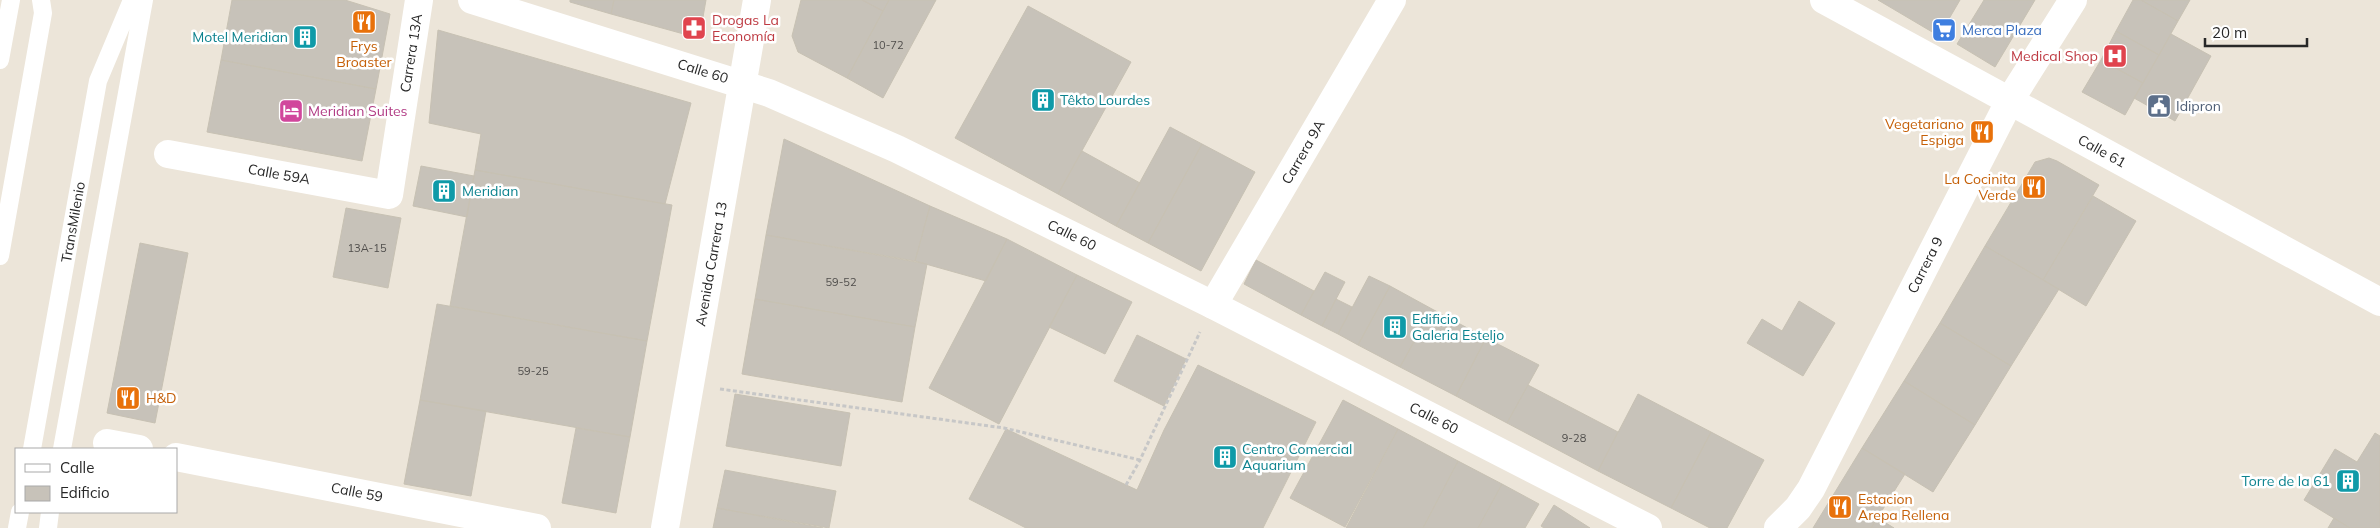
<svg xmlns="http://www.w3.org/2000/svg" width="2380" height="528" font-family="Mulish,sans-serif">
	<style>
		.building { fill: #c7c2b9; stroke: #c7c1b3 }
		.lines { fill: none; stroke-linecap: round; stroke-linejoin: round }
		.path { stroke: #c7c7c7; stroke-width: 3; stroke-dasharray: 4 2.5; stroke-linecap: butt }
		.service { stroke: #fff; stroke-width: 18 }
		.minor { stroke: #fff; stroke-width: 28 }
		.tertiary { stroke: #fff; stroke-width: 28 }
		.secondary { stroke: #fff; stroke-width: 28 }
		.labels { text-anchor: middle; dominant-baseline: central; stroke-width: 5; stroke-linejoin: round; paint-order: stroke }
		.number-label { font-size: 11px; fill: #504e4c }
		.health-label { font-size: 14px; fill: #be3a42; stroke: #fff; text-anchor: start }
		.shop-label { font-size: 14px; fill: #366cbe; stroke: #fff; text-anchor: start }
		.culture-label { font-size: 14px; fill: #0d838f; stroke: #fff; text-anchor: start }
		.food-label { font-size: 14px; fill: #c56008; stroke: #fff; text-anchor: end }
		.street-label { font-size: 14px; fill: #282828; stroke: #fff }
		.service-label { font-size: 14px; fill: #4e5e75; stroke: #fff; text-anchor: start }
		.hotel-label { font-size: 14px; fill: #b23c85; stroke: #fff; text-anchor: start }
	</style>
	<rect width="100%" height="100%" fill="#ece5d9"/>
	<!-- building -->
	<path class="building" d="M232 0H345L390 14 376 89 221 60Z
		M570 0H614L611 14 570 2Z
		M614 0H706L700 34 691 36 611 14Z
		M801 0H862L883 11 847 78 798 52 792 36Z
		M862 0H889L883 11Z
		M889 0H936L883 98 847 78Z
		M1878 0H1960L1939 36Z
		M1984 0H2035L1995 67 1957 44Z
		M2133 0H2141L2178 21 2159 55 2116 31Z
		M2141 0H2190L2178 21Z
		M1028 6 1131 62 1058 194 955 138Z
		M438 30 691 103 665 204 475 170 481 134 429 123Z
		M2116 31 2159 55 2143 83 2101 60Z
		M2171 34 2211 56 2175 121 2134 98Z
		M221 60 376 89 362 161 207 132Z
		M2101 60 2143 83 2125 115 2082 92Z
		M1170 127 1202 144 1148 243 1116 226Z
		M784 139 930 206 915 261 766 235Z
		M1202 144 1255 172 1201 271 1148 243Z
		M1082 151 1140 183 1116 226 1058 194Z
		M2049 158 2057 161 2099 185 2043 280 1985 246 2035 162Z
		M421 166 474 176 467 217 413 206Z
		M475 170 672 205 647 341 450 306Z
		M2093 196 2136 221 2086 306 2043 280Z
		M930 206 1007 239 986 281 915 261Z
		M346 208 401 218 388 288 333 277Z
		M766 235 927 264 915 327 755 299Z
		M1007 239 1077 275 999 424 929 388Z
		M140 243 188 253 155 423 107 413Z
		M1985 246 2059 289 2011 366 1940 323Z
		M1256 260 1314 291 1301 315 1244 284Z
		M1325 272 1345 282 1322 326 1301 315Z
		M1077 275 1132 302 1105 354 1049 327Z
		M1369 276 1390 286 1358 345 1338 334Z
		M1390 286 1432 309 1400 367 1358 345Z
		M755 299 915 327 902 402 742 374Z
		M1336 299 1352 307 1338 334 1322 326Z
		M1799 301 1835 323 1803 376 1747 343 1762 319 1782 331Z
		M437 304 647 341 630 437 420 400Z
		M1432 309 1486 338 1456 396 1400 367Z
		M1940 323 2011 366 1975 425 1904 381Z
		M1137 335 1186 359 1164 406 1114 381Z
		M1486 338 1539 365 1507 423 1456 396Z
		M1198 365 1316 422 1263 528H1026L969 499 1006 429 1137 490 1164 430Z
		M1904 381 1975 425 1933 492 1862 448Z
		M1528 385 1618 432 1598 471 1507 423Z
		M735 394 850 413 841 466 726 446Z
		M1638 394 1711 432 1671 508 1598 471Z
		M420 400 486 411 471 496 404 484Z
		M1343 400 1398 429 1345 527 1290 498Z
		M576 428 630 437 616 513 562 503Z
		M1398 429 1458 461 1423 528H1346Z
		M1711 432 1764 460 1727 528H1710L1671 508Z
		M2375 433 2380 436V528H2350L2304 500 2335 449 2357 462Z
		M1862 448 1905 474 1871 528H1813Z
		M1458 461 1502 484 1478 528H1423Z
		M725 470 836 491 829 528 717 508Z
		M1502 484 1539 504 1525 528H1478Z
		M1554 505 1590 528H1544L1541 526Z
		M717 508 823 528H713Z
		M1878 518 1894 528H1871Z
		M2334 518 2350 528H2328Z"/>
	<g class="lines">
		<!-- path -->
		<path class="path" d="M720 389 1004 428 1140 460
			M1126 485 1140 460 1200 332"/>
		<!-- service -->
		<path class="service" d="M0 60 11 0
			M0 256 43 13 41 0
			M32 449 98 81 132 0
			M62 449 144 0
			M17 528 20 512
			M48 528 50 512"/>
		<!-- minor -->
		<path class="minor" d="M1824 0 2380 302
			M168 154 389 195 419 0
			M1213 305 1392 0
			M107 443 139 449
			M176 457 537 528"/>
		<!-- tertiary -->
		<path class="tertiary" d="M472 0 769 93 897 149 1213 305 1648 528
			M1778 528 1798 508 1811 489 2010 100 2073 0"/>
		<!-- secondary -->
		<path class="secondary" d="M665 528 757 0"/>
	</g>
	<!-- icons -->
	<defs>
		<symbol id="restaurant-square" viewBox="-11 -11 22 22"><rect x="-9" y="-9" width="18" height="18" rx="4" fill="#e8710a" stroke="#fff"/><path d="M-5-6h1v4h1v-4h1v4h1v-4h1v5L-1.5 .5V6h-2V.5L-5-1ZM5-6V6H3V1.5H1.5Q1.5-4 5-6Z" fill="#fff"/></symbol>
		<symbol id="pharmacy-square" viewBox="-11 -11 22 22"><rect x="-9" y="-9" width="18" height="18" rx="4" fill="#e0444e" stroke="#fff"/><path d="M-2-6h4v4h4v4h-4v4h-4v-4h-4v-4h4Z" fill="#fff"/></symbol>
		<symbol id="supermarket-square" viewBox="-11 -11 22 22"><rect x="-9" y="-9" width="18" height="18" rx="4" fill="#3f7fe0" stroke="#fff"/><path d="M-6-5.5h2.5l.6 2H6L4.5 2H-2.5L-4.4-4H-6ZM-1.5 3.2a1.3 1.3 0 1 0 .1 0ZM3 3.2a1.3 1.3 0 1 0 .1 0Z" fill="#fff"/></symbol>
		<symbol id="building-square" viewBox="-11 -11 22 22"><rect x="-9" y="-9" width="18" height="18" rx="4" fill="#0f9aa8" stroke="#fff"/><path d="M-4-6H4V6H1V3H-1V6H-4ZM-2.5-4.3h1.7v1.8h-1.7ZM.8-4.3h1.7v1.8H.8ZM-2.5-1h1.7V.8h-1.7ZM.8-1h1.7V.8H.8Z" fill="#fff"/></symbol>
		<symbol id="hospital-square" viewBox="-11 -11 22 22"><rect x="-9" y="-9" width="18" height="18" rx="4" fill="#e0444e" stroke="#fff"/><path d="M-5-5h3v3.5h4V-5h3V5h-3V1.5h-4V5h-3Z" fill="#fff"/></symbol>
		<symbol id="civic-square" viewBox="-11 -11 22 22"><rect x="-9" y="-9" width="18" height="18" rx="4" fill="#5c6f8a" stroke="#fff"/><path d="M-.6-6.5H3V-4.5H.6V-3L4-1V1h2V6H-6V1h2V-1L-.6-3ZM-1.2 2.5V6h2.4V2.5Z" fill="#fff"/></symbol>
		<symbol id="hotel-square" viewBox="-11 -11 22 22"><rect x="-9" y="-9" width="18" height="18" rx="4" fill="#d1479c" stroke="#fff"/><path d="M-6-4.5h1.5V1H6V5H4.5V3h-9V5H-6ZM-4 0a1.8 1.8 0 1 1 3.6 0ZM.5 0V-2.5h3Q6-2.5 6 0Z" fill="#fff"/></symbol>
	</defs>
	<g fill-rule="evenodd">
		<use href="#restaurant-square" x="350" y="8" width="28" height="28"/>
		<use href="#pharmacy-square" x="680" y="14" width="28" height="28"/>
		<use href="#supermarket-square" x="1930" y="16" width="28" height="28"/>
		<use href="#building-square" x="291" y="23" width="28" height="28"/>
		<use href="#hospital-square" x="2101" y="42" width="28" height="28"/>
		<use href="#building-square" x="1029" y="86" width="28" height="28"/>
		<use href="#civic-square" x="2145" y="92" width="28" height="28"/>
		<use href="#hotel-square" x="277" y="97" width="28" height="28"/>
		<use href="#restaurant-square" x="1968" y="118" width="28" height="28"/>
		<use href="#restaurant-square" x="2020" y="173" width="28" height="28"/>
		<use href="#building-square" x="430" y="177" width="28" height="28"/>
		<use href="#building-square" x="1381" y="313" width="28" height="28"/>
		<use href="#restaurant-square" x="114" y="384" width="28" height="28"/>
		<use href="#building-square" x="1211" y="443" width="28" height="28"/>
		<use href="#building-square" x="2334" y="467" width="28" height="28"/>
		<use href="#restaurant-square" x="1826" y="493" width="28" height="28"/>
	</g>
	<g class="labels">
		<!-- number labels -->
		<g class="number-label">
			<text x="888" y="45">10-72</text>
			<text x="367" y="248">13A-15</text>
			<text x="841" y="282">59-52</text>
			<text x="533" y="371">59-25</text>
			<text x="1574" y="438">9-28</text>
		</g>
		<!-- health labels -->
		<g class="health-label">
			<text x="712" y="20">Drogas La<tspan x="712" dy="16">Economía</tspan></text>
			<text x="2098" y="56" text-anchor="end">Medical Shop</text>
		</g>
		<!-- shop labels -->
		<g class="shop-label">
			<text x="1962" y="30">Merca Plaza</text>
		</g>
		<!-- culture labels -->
		<g class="culture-label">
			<text x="288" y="37" text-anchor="end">Motel Meridian</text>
			<text x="1060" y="100">Têkto Lourdes</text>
			<text x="462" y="191">Meridian</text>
			<text x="1412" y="319">Edificio<tspan x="1412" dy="16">Galeria Esteljo</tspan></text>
			<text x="1242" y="449">Centro Comercial<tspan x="1242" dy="16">Aquarium</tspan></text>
			<text x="2330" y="481" text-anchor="end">Torre de la 61</text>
		</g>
		<!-- food labels -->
		<g class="food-label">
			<text x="364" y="46" text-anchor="middle">Frys<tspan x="364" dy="16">Broaster</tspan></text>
			<text x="1964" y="124">Vegetariano<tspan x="1964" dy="16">Espiga</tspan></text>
			<text x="2016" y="179">La Cocinita<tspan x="2016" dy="16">Verde</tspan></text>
			<text x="146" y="398" text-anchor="start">H&amp;D</text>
			<text x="1858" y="499" text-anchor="start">Estacion<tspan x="1858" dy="16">Arepa Rellena</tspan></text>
		</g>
		<!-- street labels -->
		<g class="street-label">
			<text transform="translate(411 53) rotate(-81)">Carrera 13A</text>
			<text transform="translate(703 71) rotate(17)">Calle 60</text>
			<text transform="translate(2102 151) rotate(29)">Calle 61</text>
			<text transform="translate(1303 152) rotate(-60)">Carrera 9A</text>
			<text transform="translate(279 174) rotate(10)">Calle 59A</text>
			<text transform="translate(73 222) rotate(-80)">TransMilenio</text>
			<text transform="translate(1072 235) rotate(26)">Calle 60</text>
			<text transform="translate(711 264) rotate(-80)">Avenida Carrera 13</text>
			<text transform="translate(1925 265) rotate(-63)">Carrera 9</text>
			<text transform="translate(1434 418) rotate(27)">Calle 60</text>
			<text transform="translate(357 492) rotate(11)">Calle 59</text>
		</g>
		<!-- service labels -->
		<g class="service-label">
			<text x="2176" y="106">Idipron</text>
		</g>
		<!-- hotel labels -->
		<g class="hotel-label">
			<text x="308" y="111">Meridian Suites</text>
		</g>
	</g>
	<!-- legend -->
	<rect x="15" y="448" width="162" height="65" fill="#ffffff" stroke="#a9a9a9"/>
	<rect x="25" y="464" width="25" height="8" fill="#ffffff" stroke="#a9a9a9"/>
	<text x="60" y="473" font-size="15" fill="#282828">Calle</text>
	<rect x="25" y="486" width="25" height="15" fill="#c7c2b9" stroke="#a9a9a9"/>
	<text x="60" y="498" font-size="15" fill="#282828">Edificio</text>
	<!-- scale -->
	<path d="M2205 38v8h102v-8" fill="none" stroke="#282828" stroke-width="2.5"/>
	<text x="2212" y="38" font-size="15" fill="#282828" stroke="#ffffff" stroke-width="4" paint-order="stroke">20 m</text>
</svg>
